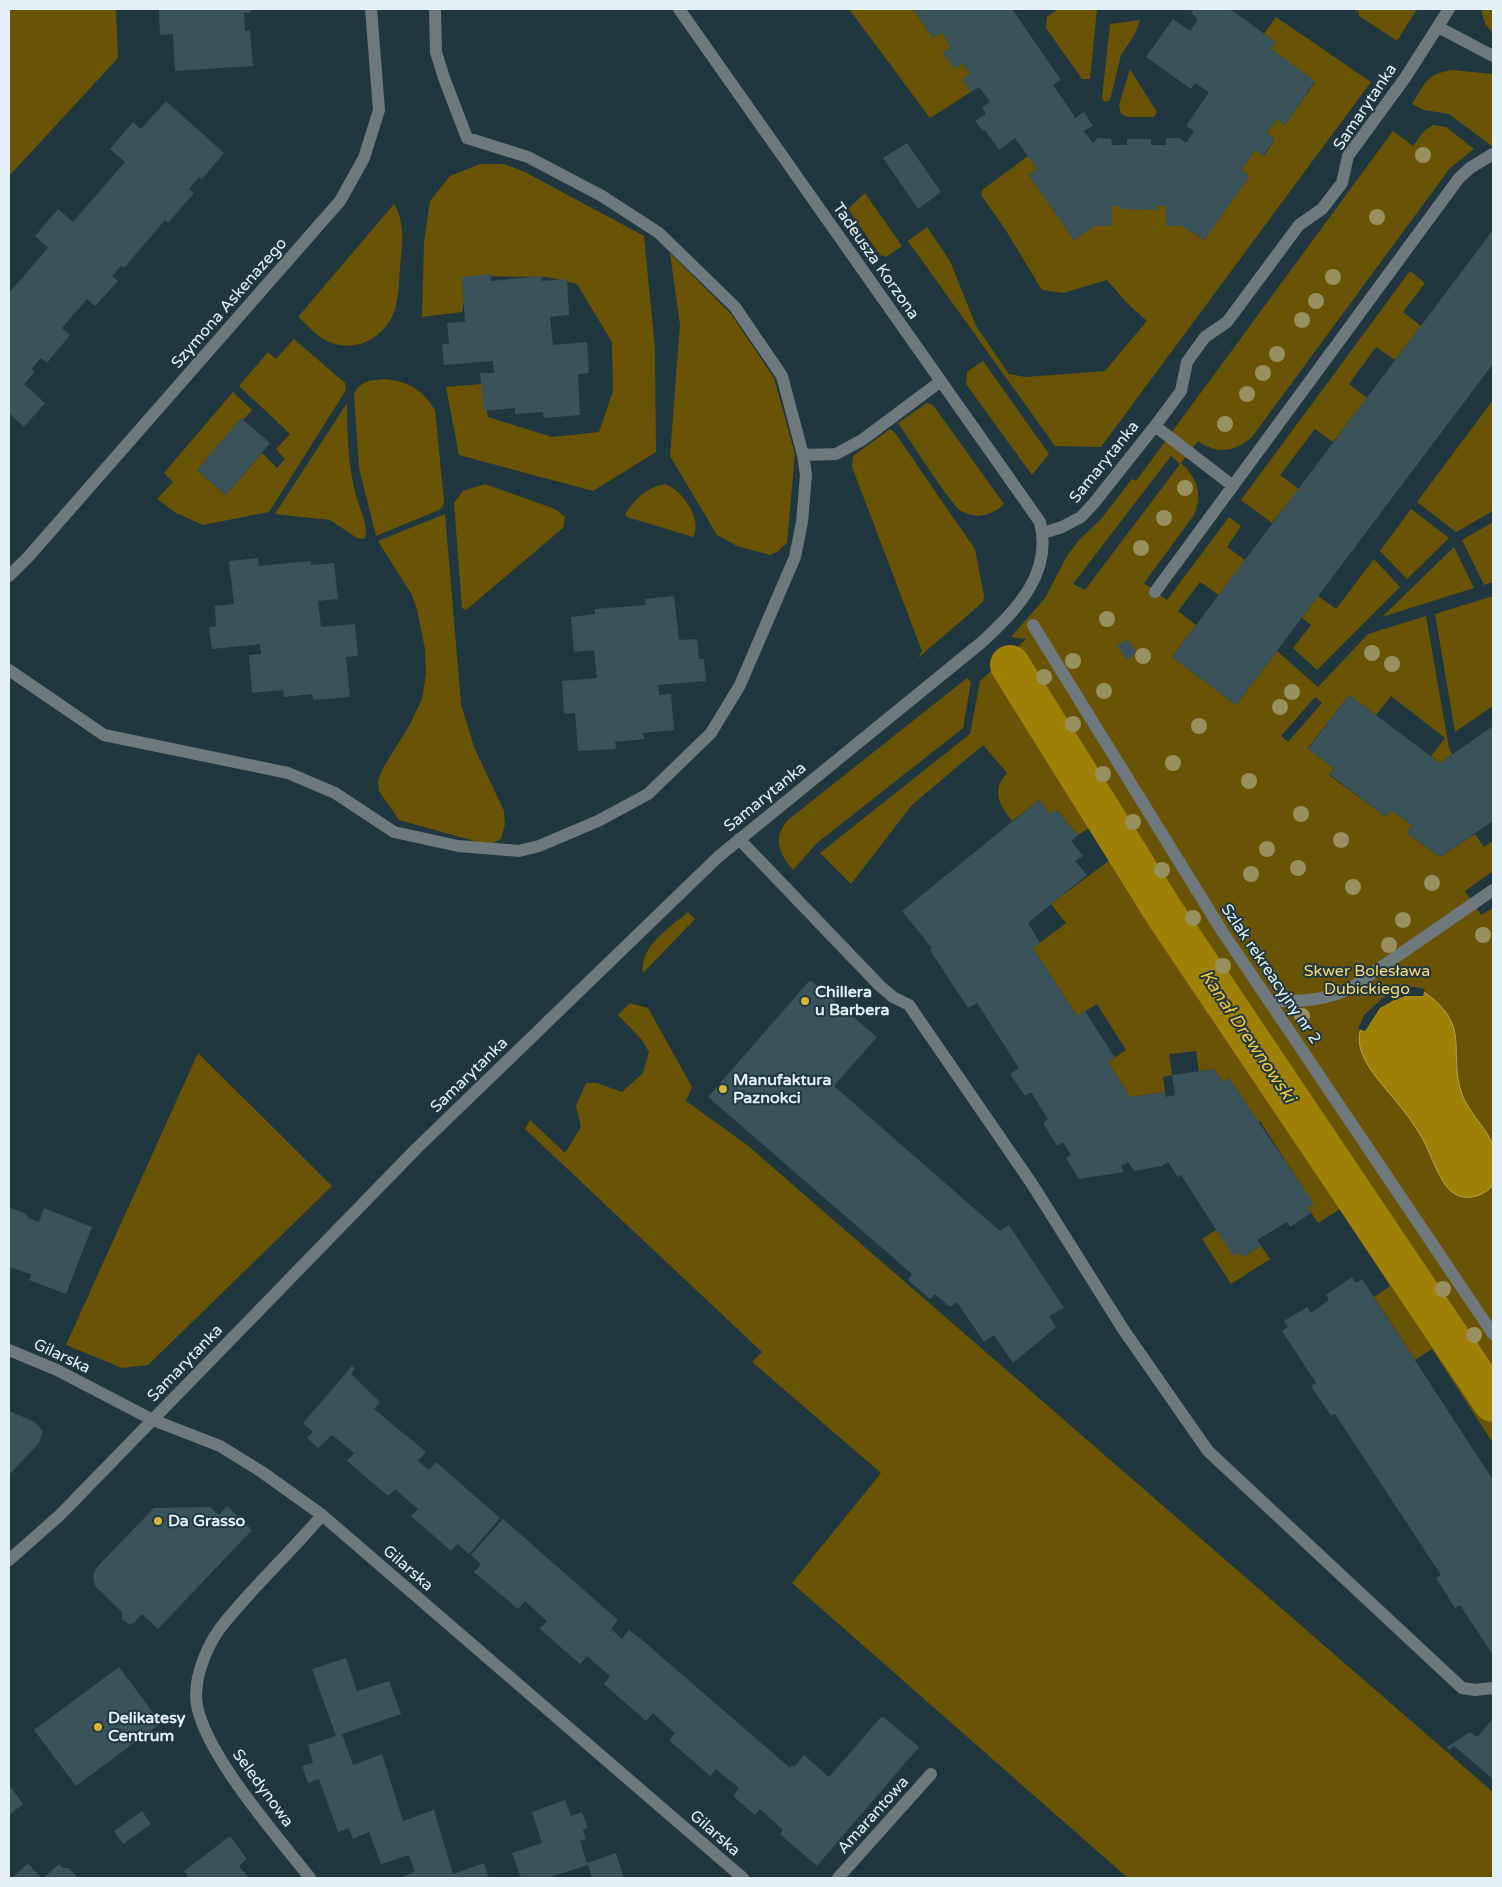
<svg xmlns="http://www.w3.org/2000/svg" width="1502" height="1887" font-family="'Varela Round',sans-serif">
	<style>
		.green { fill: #695405; fill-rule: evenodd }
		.water { fill: #9f8107; stroke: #b3a34f }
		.pier { fill: #20373f }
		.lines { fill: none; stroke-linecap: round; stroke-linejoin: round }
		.canal { stroke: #9f8107; stroke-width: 40 }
		.building { fill: #3a525a }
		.minor { stroke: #6e797d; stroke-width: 12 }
		.tree { fill: #98915f }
		.poi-dot { fill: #d9b334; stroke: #20373f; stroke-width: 2 }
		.labels { text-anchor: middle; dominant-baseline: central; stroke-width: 4; stroke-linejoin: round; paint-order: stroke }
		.street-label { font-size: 16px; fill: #e3f1f6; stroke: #20373f }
		.park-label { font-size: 16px; fill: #fbdb79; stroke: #20373f }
		.poi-label { font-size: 16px; font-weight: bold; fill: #e3f1f6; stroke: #20373f; text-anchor: start }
		.water-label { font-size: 18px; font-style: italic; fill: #f0c73e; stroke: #20373f }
	</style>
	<rect width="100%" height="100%" fill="#20373f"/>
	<!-- green -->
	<path class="green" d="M9 9H116L118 58 9 176Z
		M849 9H913L933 38 942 32 951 47 943 53 955 68 963 63 970 74 963 80 971 92 930 118Z
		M1058 9H1097L1090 79H1082L1046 28 1047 17Z
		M1353 9H1417L1397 41 1359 16V12Z
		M1481 9H1493V33L1485 24Z
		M1276 17 1371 82 1101 447 1055 446 908 241 927 227 950 261 976 326 1009 374 1025 377 1105 371 1147 321 1128 304 1107 280 1063 293 1042 290 1005 229 981 195 982 190 1028 156 1037 169 1029 175 1074 240 1094 226H1112V206H1166V215L1204 240 1249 176 1241 170 1255 150 1264 156 1275 139 1267 133 1277 119 1285 125 1315 82 1271 49 1276 42 1264 34Z
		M1140 20 1135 34 1121 55 1110 100 1105 102 1102 98 1110 24Z
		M1130 69 1155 109 1157 113 1153 117H1128L1121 114 1119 105Z
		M1452 70 1493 74V147L1449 114 1424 110 1412 104C1425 84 1426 74 1452 70Z
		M1433 125 1446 127 1474 149 1450 168 1252 437C1235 452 1217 455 1198 441L1181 463C1197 477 1203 495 1194 515L1144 583 1167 600 1229 517 1241 526 1227 547 1245 560 1219 595 1200 582 1178 611 1196 625 1172 657 1236 705 1277 651 1318 687 1368 634 1426 616 1449 748 1452 754 1440 763 1431 756 1445 738 1391 696 1376 715 1349 695 1308 748 1334 768 1329 775 1386 817 1391 810 1412 825 1407 833 1440 857 1475 834 1484 847 1493 841V871L1465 891 1481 915 1493 908V1443L1432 1349 1415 1360 1374 1297 1390 1286 1340 1209 1318 1223 1308 1208 1313 1204 1260 1121 1258 1122 1229 1078 1223 1082 1214 1069 1199 1071 1196 1051 1169 1054 1172 1075 1163 1077 1165 1092 1130 1097 1108 1062 1126 1050 1097 1004 1077 1016 1033 948 1066 923 1051 904 1110 860 1089 828 1078 835 1057 810 1050 814 1039 800 1012 821C999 804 991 791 1007 773L983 745 912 805 851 884 820 853 970 734 980 681 1026 639 1011 637 1045 598 1067 556 1079 540 1101 519 1132 479 1136 481 1393 131 1413 146 1424 131ZM1171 456 1180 464 1085 590 1073 584ZM1315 697 1322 703 1288 742 1281 736Z
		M480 164H504L525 172 644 236 655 349 656 452 593 491 459 455 446 387 482 384 488 417 552 437 599 432 613 391 612 342 577 284 547 277 468 276 462 312 422 317 424 243 430 201 450 176Z
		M865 193 902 246 886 257 880 255 848 209Z
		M394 204C406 225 402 244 400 267 399 283 399 302 392 317 379 341 353 353 327 341 317 337 307 324 298 317Z
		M670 253 731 314 774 378 795 454 787 543 777 552 770 555 737 546 717 535 670 456 680 325Z
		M1410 271 1425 283 1403 312 1421 326 1395 360 1376 347 1349 384 1367 398 1333 442 1315 429 1280 475 1299 489 1272 523 1241 500Z
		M294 339 345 383 346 390 269 512 203 525 176 513 157 499 173 482 164 473 233 392 252 410 243 420 241 419 197 470 226 495 262 453 277 468 285 459 276 449 290 434 239 386 268 352 276 359Z
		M983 361 1049 454 1032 475 966 384 967 372Z
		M384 379C408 381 423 390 435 410L444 501 443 506 439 510 376 536 359 468 354 394C360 381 371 380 384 379Z
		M1493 400V511L1456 532 1417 502Z
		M347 403C347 435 348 468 357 499 360 509 370 530 364 539L357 538 330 520 275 514Z
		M927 403 933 405 1004 504C992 515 977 520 961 511 952 506 908 437 898 423Z
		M890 429 895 433 975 549 984 596 983 602 918 658 922 651 852 467 853 456Z
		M485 484 555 509 565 517 563 528 466 610 462 608 454 503 463 491Z
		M665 484C682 490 703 519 693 537L627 517 625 514C635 499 647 487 665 484Z
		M1411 509 1449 538 1407 579 1380 551Z
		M445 514 461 704 474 747 504 811 505 824 501 839 493 843 478 842 399 820 379 791 378 781 383 768 409 726 422 699 426 674 425 649 417 610 412 595 378 541Z
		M1493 522V582L1484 585 1462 540Z
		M1454 547 1474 588 1382 617Z
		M1374 559 1400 587 1317 670 1293 648 1311 625 1302 618 1318 596 1336 609Z
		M1493 596V706L1455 732 1435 614Z
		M967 678 971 682 963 728 817 843 793 870C779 853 772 839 788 820Z
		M688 912 695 919 643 973C639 946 671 927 688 912Z
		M630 1003 648 1008 692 1087 686 1101 747 1145 1493 1792V1878H1128L792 1583 881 1473 752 1362 762 1352 525 1129 530 1120 565 1153 581 1127 576 1106 586 1083H597L622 1092 643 1073 649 1052 642 1040 618 1015Z
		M198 1053 332 1186 148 1365 122 1368 66 1345Z
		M1216 1230 1243 1257 1261 1246 1270 1259 1231 1284 1202 1239Z"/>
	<!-- water -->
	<path class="water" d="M1424 992C1473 1026 1447 1051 1462 1094 1468 1112 1491 1133 1493 1147 1495 1159 1493 1173 1493 1185 1483 1197 1465 1202 1452 1192 1439 1182 1430 1151 1421 1136 1414 1125 1407 1114 1399 1105 1384 1085 1349 1054 1362 1026 1364 1021 1370 1017 1375 1013 1397 992 1394 993 1424 992Z"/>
	<!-- pier -->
	<path class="pier" d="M1414 987 1425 989 1423 996H1405L1396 999 1380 1008 1365 1031 1358 1029 1364 1015 1385 996 1404 988Z"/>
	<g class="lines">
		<!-- canal -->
		<path class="canal" d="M1010 665 1164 912 1493 1402"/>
	</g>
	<!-- building -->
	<path class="building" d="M159 9H250L251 13H244L245 31 250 30 253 66 175 71 173 34 160 35Z
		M913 9H1012L1061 80 1053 85 1073 114 1075 118 1084 112 1093 126 1084 131 1093 143 1098 138 1111 139 1112 145H1127V139H1151V145H1166V138H1179L1186 143 1194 131 1186 126 1209 92 1195 83 1191 89 1146 57 1173 19 1190 31 1198 19 1191 13 1194 9H1230L1276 42 1271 49 1315 81 1285 125 1277 119 1267 133 1275 139 1263 156 1255 150 1241 170 1250 176 1204 240 1182 226H1166V206H1157V210L1121 209V206H1112V226H1094L1074 240 1029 175 1037 169 1015 138 999 150 985 130 983 131 975 121 986 114 982 107 990 102 979 87 971 92 962 79 970 74 963 63 955 69 943 53 951 47 942 32 933 38Z
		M166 101 224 153 202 179 199 177 189 189 194 193 168 223 165 220 124 268 121 266 112 276 118 281 95 306 87 299 62 328 70 335 47 363 41 358 31 369 35 372 24 384 45 403 24 427 9 413V293L48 248 35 236 58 209 73 222 125 162 110 149 133 122 141 129Z
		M907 143 941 192 918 209 883 158Z
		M1493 230V364L1236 705 1172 657Z
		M490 274 491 281 542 276V281L567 279 569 315 550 317 553 345 587 342 589 373 578 374 580 415 544 418 543 412 515 414V408L484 411 480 373H494L493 361 444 365 442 344H449L447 323 465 322 462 277Z
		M241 418 270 443 226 495 197 470Z
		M258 558 259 566 311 561V565L334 563 338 599 318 601 321 627 355 624 358 656 346 657 350 697 313 700 312 694 284 697 283 690 252 693 249 655 261 654 260 644 212 649 209 627 216 626 215 606 234 604 229 561Z
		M674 596 679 640 697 639 699 659H704L706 681 658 685 659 695 671 694 674 730 643 733 644 739 615 742 616 749 578 751 575 713 564 714 562 681 597 678 594 650 574 652 571 617 595 614V609L646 605 645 599Z
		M1127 639 1137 652 1127 660 1117 646Z
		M1349 695 1440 763 1493 726V821L1440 857 1407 833 1412 825 1391 810 1386 817 1329 774 1334 768 1308 749Z
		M1039 800 1050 814 1057 810 1078 835 1071 841 1083 856 1075 861 1087 875 1028 923 1040 943 1033 948 1077 1016 1085 1011 1115 1058 1108 1062 1130 1097 1165 1092 1166 1097 1175 1095 1172 1075 1214 1069 1223 1082 1229 1078 1314 1204 1308 1208 1311 1213 1290 1227 1287 1222 1257 1240 1261 1246 1243 1257 1239 1252 1233 1256 1181 1175 1178 1177 1168 1162 1162 1166 1134 1171 1128 1162 1121 1166 1124 1172 1079 1179 1066 1158 1071 1155 1063 1142 1057 1146 1043 1123 1048 1119 1031 1092 1025 1096 1010 1074 1019 1068 977 1003 968 1008 930 950 932 948 902 911Z
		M810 980 877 1037 834 1086 1000 1231 1009 1225 1064 1308 1049 1316 1056 1327 1013 1363 994 1335 984 1342 957 1302 950 1307 935 1294 930 1299 908 1280 912 1274 708 1097Z
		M10 1208 27 1214 28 1218 39 1222 44 1208 92 1227 66 1294 29 1280 31 1274 9 1267Z
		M1352 1277 1356 1283 1362 1279 1493 1480V1655L1460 1605 1455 1608 1436 1578 1441 1575 1335 1414 1331 1416 1311 1386 1316 1383 1282 1331 1288 1327 1284 1321 1307 1307 1311 1313 1329 1300 1326 1295Z
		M352 1366 355 1369 351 1374 380 1402 374 1409 426 1452 418 1461 429 1470 436 1462 500 1518 469 1554 458 1544 451 1551 411 1516 418 1509 395 1489 388 1496 347 1461 354 1453 332 1435 318 1448 307 1438 313 1432 303 1423Z
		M9 1411 35 1422 43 1431 39 1443 9 1475Z
		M227 1506 252 1530 158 1629 142 1614 134 1623 128 1624 122 1619V1612L95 1586 93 1575 97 1567 154 1508 210 1507 219 1515Z
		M503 1519 618 1620 611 1629 622 1639 629 1630 641 1639 790 1768 792 1765 794 1767 804 1755 829 1777 882 1716 919 1747 817 1866 780 1834 783 1830 760 1809 755 1815 733 1796 739 1788 716 1769 710 1776 669 1740 675 1733 653 1713 646 1721 604 1684 610 1676 587 1656 580 1664 540 1629 547 1621 525 1601 518 1609 474 1572 481 1564 471 1555Z
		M346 1658 357 1691 389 1681 401 1714 342 1734 353 1765 382 1754 403 1821 434 1810 453 1874 484 1863 489 1878H399L415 1872 409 1855 381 1864 369 1832 353 1839 349 1828 338 1832 319 1779 308 1783 302 1766 313 1763 308 1745 336 1736 312 1669Z
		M119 1667 161 1723 76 1786 34 1730Z
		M1493 1719V1779L1454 1746 1449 1750 1447 1747 1470 1732 1477 1737Z
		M9 1785 23 1804 9 1815Z
		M565 1800 571 1816 582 1812 588 1828 583 1830 586 1839 580 1841 587 1863 616 1853 624 1878H592L588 1865 548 1878H521L512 1853 542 1843 532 1812Z
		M142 1811 151 1824 123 1844 114 1831Z
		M230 1836 247 1859 239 1866 249 1878H189L184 1871Z
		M28 1863 41 1878H12Z
		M59 1864 63 1868H69L78 1878H43Z"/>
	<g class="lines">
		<!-- minor -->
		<path class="minor" d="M1438 27 1493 56
			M1155 426 1233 486
			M803 455 836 454 862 440 941 381
			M1043 533 1062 527 1081 517 1094 503 1155 426 1181 391 1187 362 1205 337 1227 322 1299 225 1322 209 1342 183 1348 156 1405 78 1449 9
			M9 576 29 556 340 201 364 158 379 110 371 9
			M1155 592 1459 178 1470 168 1493 154
			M1033 625 1222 931 1493 1334
			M9 670 104 735 288 773 335 793 394 832 458 846 519 851 539 846 598 821 648 794 711 733 740 685 795 557 802 522 806 475 803 455 782 376 735 307 659 233 602 196 528 157 467 138 444 78 436 52 435 9
			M739 839 880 986 893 997 909 1005 1032 1184 1123 1329 1208 1451 1462 1688 1475 1690 1493 1688
			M1268 1000C1297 1003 1324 1001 1351 988L1493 890
			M9 1350 57 1370 153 1420 220 1446 262 1472 322 1515 743 1878
			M9 1560 60 1515 416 1149 718 857 982 642C1016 610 1053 574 1040 522L679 9
			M310 1878C278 1837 197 1746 196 1696 196 1671 209 1641 225 1622 255 1585 291 1552 322 1515
			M838 1878 931 1774"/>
	</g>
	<!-- trees -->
	<g class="tree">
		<circle cx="1423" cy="155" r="8"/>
		<circle cx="1377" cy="217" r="8"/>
		<circle cx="1333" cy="277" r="8"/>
		<circle cx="1316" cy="301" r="8"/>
		<circle cx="1302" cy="320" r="8"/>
		<circle cx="1277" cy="354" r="8"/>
		<circle cx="1263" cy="373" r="8"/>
		<circle cx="1247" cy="394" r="8"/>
		<circle cx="1225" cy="424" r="8"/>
		<circle cx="1185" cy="488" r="8"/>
		<circle cx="1164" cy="518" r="8"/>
		<circle cx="1141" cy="548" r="8"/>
		<circle cx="1107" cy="619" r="8"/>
		<circle cx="1372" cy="653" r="8"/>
		<circle cx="1143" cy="656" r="8"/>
		<circle cx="1073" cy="661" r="8"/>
		<circle cx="1392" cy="664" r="8"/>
		<circle cx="1044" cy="677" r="8"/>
		<circle cx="1104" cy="691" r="8"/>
		<circle cx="1292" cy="692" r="8"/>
		<circle cx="1280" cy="707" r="8"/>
		<circle cx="1073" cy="724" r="8"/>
		<circle cx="1199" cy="726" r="8"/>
		<circle cx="1173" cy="763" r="8"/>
		<circle cx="1103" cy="774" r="8"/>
		<circle cx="1249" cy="781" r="8"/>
		<circle cx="1301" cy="814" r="8"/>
		<circle cx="1133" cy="822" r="8"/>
		<circle cx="1341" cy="840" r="8"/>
		<circle cx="1267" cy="849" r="8"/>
		<circle cx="1298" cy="868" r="8"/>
		<circle cx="1162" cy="870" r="8"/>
		<circle cx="1251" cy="874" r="8"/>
		<circle cx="1432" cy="883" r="8"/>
		<circle cx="1353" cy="887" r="8"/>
		<circle cx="1193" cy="918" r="8"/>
		<circle cx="1403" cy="920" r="8"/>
		<circle cx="1483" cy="935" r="8"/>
		<circle cx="1389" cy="945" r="8"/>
		<circle cx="1223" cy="966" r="8"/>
		<circle cx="1302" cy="1016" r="8"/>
		<circle cx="1443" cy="1289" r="8"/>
		<circle cx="1474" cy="1335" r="8"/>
	</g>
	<!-- markers -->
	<g class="poi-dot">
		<circle cx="805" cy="1001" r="5"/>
		<circle cx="723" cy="1089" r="5"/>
		<circle cx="158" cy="1521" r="5"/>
		<circle cx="98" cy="1727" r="5"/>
	</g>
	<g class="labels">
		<!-- street labels -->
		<g class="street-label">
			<text transform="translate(1365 107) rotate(-56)">Samarytanka</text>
			<text transform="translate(876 261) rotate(55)">Tadeusza Korzona</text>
			<text transform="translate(229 303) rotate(-49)">Szymona Askenazego</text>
			<text transform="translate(1104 462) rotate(-51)">Samarytanka</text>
			<text transform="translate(765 797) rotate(-39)">Samarytanka</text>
			<text transform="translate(1271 974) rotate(56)">Szlak rekreacyjny nr 2</text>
			<text transform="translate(469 1075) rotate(-44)">Samarytanka</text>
			<text transform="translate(62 1356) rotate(25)">Gilarska</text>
			<text transform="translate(185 1363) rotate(-46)">Samarytanka</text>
			<text transform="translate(408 1568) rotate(41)">Gilarska</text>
			<text transform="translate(263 1788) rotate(54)">Seledynowa</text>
			<text transform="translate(873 1815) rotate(-48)">Amarantowa</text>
			<text transform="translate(715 1833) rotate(41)">Gilarska</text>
		</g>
		<!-- park labels -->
		<g class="park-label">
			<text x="1367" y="971">Skwer Bolesława<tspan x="1367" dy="18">Dubickiego</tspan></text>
		</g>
		<!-- poi labels -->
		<g class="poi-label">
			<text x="815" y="992">Chillera<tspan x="815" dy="18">u Barbera</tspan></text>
			<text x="733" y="1080">Manufaktura<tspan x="733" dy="18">Paznokci</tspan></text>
			<text x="168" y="1521">Da Grasso</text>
			<text x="108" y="1718">Delikatesy<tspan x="108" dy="18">Centrum</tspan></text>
		</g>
		<!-- water labels -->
		<g class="water-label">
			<text transform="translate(1248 1036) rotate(56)">Kanał Drewnowski</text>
		</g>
	</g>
	<!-- border -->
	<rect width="1502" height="1887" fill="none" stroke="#e3f1f6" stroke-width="20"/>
</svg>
